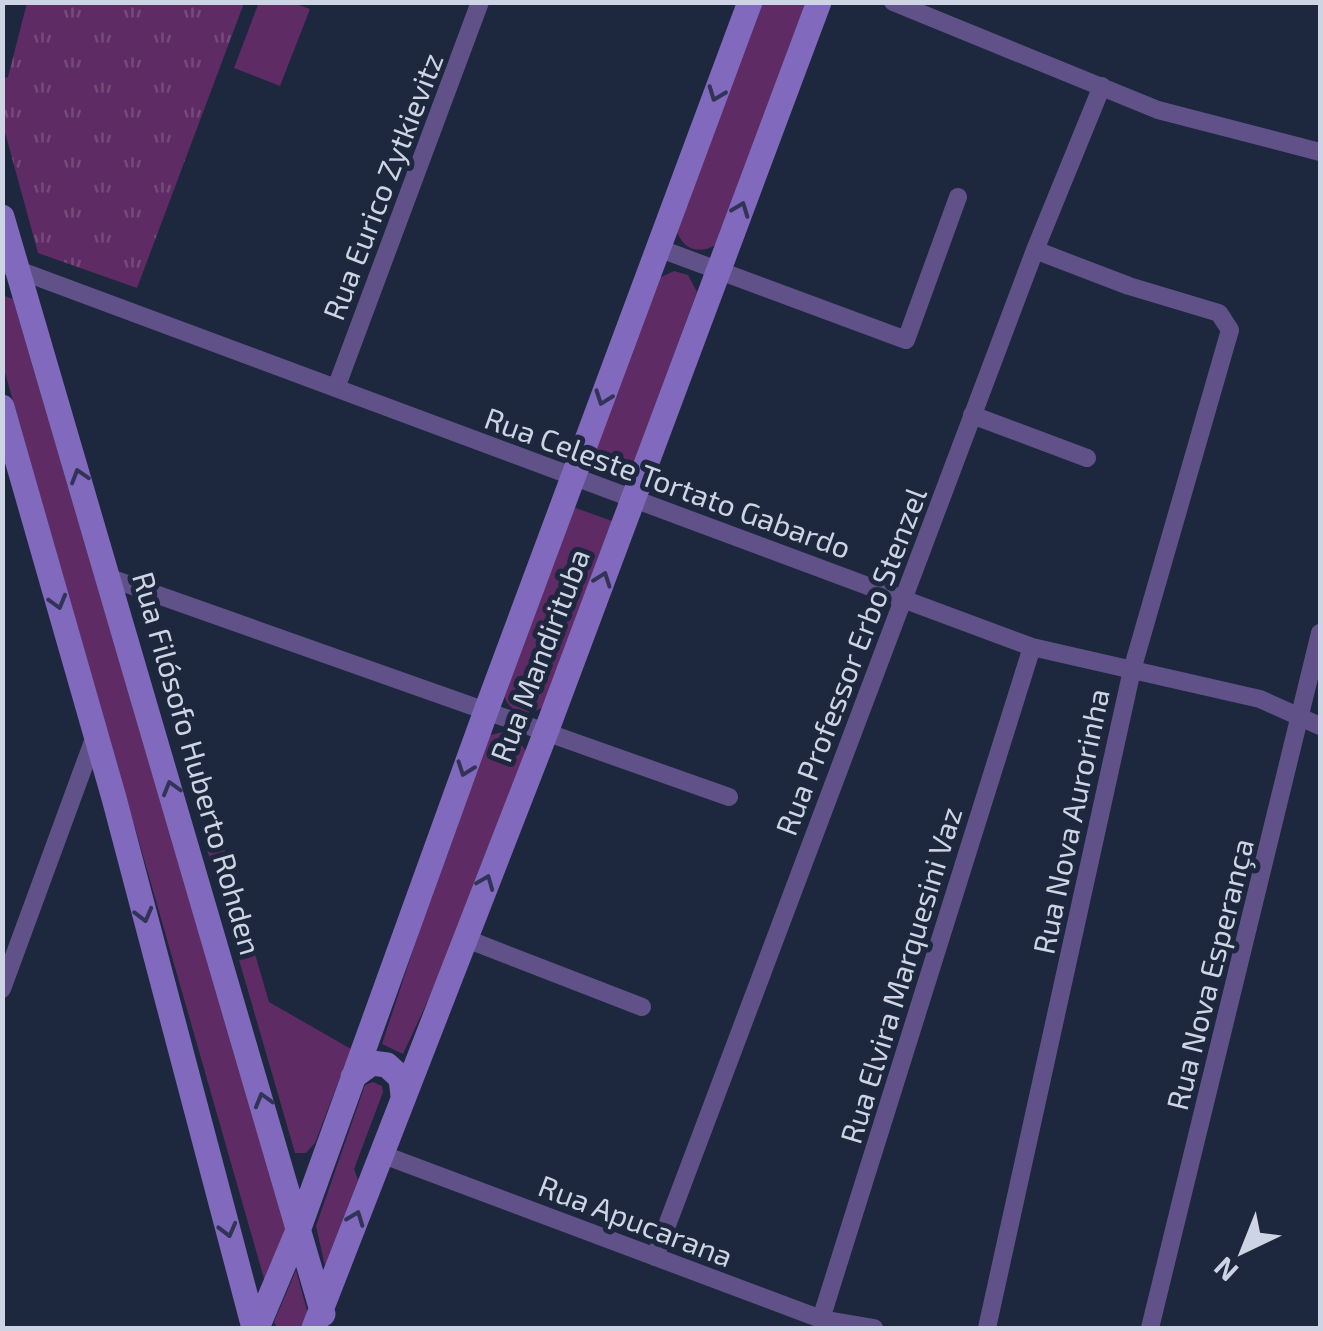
<svg xmlns="http://www.w3.org/2000/svg" width="1323" height="1331" font-family="'Exo 2',sans-serif">
	<style>
		.green { fill: #5f2b64 }
		.park { fill: url(#park-tufts) }
		.lines { fill: none; stroke-linecap: round; stroke-linejoin: round }
		.street { stroke: #605288; stroke-width: 18 }
		.secondary { stroke: #8169be; stroke-width: 25 }
		.oneway { stroke: #313457 }
		.labels { text-anchor: middle; dominant-baseline: central; stroke-width: 10; stroke-linejoin: round; paint-order: stroke }
		.street-label { font-size: 30px; fill: #cdd4e3; stroke: #1d273d }
	</style>
	<defs>
		<pattern id="park-tufts" width="24" height="20" patternUnits="userSpaceOnUse" patternTransform="scale(2.5)"><rect width="24" height="20" fill="#5f2b64"/><path d="M3 7l-1-3M5 7V3M7 7l1-3M15 17l-1-3M17 17v-4M19 17l1-3" fill="none" stroke="#75497a"/></pattern>
	</defs>
	<rect width="100%" height="100%" fill="#1d273d"/>
	<!-- green -->
	<path class="green" d="M259 2 293 3 310 9 280 86 234 68Z
		M760 3H807L717 244C699 256 681 249 676 228Z
		M674 271 688 275 697 292 631 471 592 457 659 278Z
		M2 295 13 299 288 1236 265 1282 3 366Z
		M573 507 612 521 543 707C526 718 509 713 503 693Z
		M503 732 517 736 527 754 458 936 403 1054 382 1044 451 835 490 735Z
		M222 841 269 1002 351 1049 315 1143 306 1153H295L206 846Z
		M373 1082 382 1086 383 1092 354 1169 358 1180 325 1266 316 1226 365 1085Z
		M296 1270 308 1314 302 1328H277L274 1322Z"/>
	<!-- park -->
	<path class="park" d="M27 3H244L137 288 38 253 3 125V79L8 77Z"/>
	<g class="lines">
		<!-- street -->
		<path class="street" d="M893 2 1158 110 1320 152
			M658 248 906 340 958 197
			M2 264 1032 647 1260 699 1320 726
			M336 388 480 2
			M972 415 1087 458
			M110 578 729 797
			M464 938 642 1007
			M2 989 95 736
			M381 1154 821 1319 874 1328
			M655 1257 1035 250 1102 86
			M821 1319 1032 647
			M987 1328 1132 670 1230 330 1219 313 1129 286 1035 250
			M1150 1328 1320 633"/>
		<!-- secondary -->
		<path class="secondary" d="M2 217 323 1314
			M2 407 114 798 254 1328
			M353 1077 372 1063 387 1065 401 1078 403 1096
			M257 1328 299 1228 486 711 750 2
			M314 1328 546 732 819 2"/>
	</g>
	<!-- one-way arrows -->
	<defs><path id="oneway-chevron" d="M-2-3.5L2.5 0L-2 3.5" fill="none" stroke-width="1.6" stroke-linecap="round" stroke-linejoin="round" transform="scale(2.5)"/></defs>
	<g class="oneway">
		<use href="#oneway-chevron" transform="translate(716 94) rotate(111)"/>
		<use href="#oneway-chevron" transform="translate(741 209) rotate(-69)"/>
		<use href="#oneway-chevron" transform="translate(603 398) rotate(110)"/>
		<use href="#oneway-chevron" transform="translate(79 476) rotate(-107)"/>
		<use href="#oneway-chevron" transform="translate(603 579) rotate(-70)"/>
		<use href="#oneway-chevron" transform="translate(58 602) rotate(74)"/>
		<use href="#oneway-chevron" transform="translate(465 769) rotate(110)"/>
		<use href="#oneway-chevron" transform="translate(171 788) rotate(-106)"/>
		<use href="#oneway-chevron" transform="translate(486 882) rotate(-68)"/>
		<use href="#oneway-chevron" transform="translate(144 915) rotate(75)"/>
		<use href="#oneway-chevron" transform="translate(263 1100) rotate(-106)"/>
		<use href="#oneway-chevron" transform="translate(356 1218) rotate(-69)"/>
		<use href="#oneway-chevron" transform="translate(228 1230) rotate(75)"/>
	</g>
	<g class="labels">
		<!-- street labels -->
		<g class="street-label">
			<text transform="translate(382 186) rotate(-69)">Rua Eurico Zytkievitz</text>
			<text transform="translate(668 482) rotate(20)">Rua Celeste Tortato Gabardo</text>
			<text transform="translate(539 655) rotate(-69)">Rua Mandirituba</text>
			<text transform="translate(850 661) rotate(-69)">Rua Professor Erbo Stenzel</text>
			<text transform="translate(198 763) rotate(74)">Rua Filósofo Huberto Rohden</text>
			<text transform="translate(1070 821) rotate(-78)">Rua Nova Aurorinha</text>
			<text transform="translate(1209 974) rotate(-76)">Rua Nova Esperança</text>
			<text transform="translate(900 975) rotate(-73)">Rua Elvira Marquesini Vaz</text>
			<text transform="translate(636 1220) rotate(21)">Rua Apucarana</text>
		</g>
	</g>
	<!-- border -->
	<rect width="1323" height="1331" fill="none" stroke="#cdd4e3" stroke-width="10"/>
	<!-- north arrow -->
	<g transform="translate(1243 1251) rotate(223)" stroke="#1d273d" stroke-width="8" paint-order="stroke">
	<path d="M0-8L18 38L0 25L-18 38Z" fill="#cdd4e3"/>
	<text y="-15" font-size="28" font-weight="bold" text-anchor="middle" fill="#cdd4e3">N</text>
	</g>
</svg>
